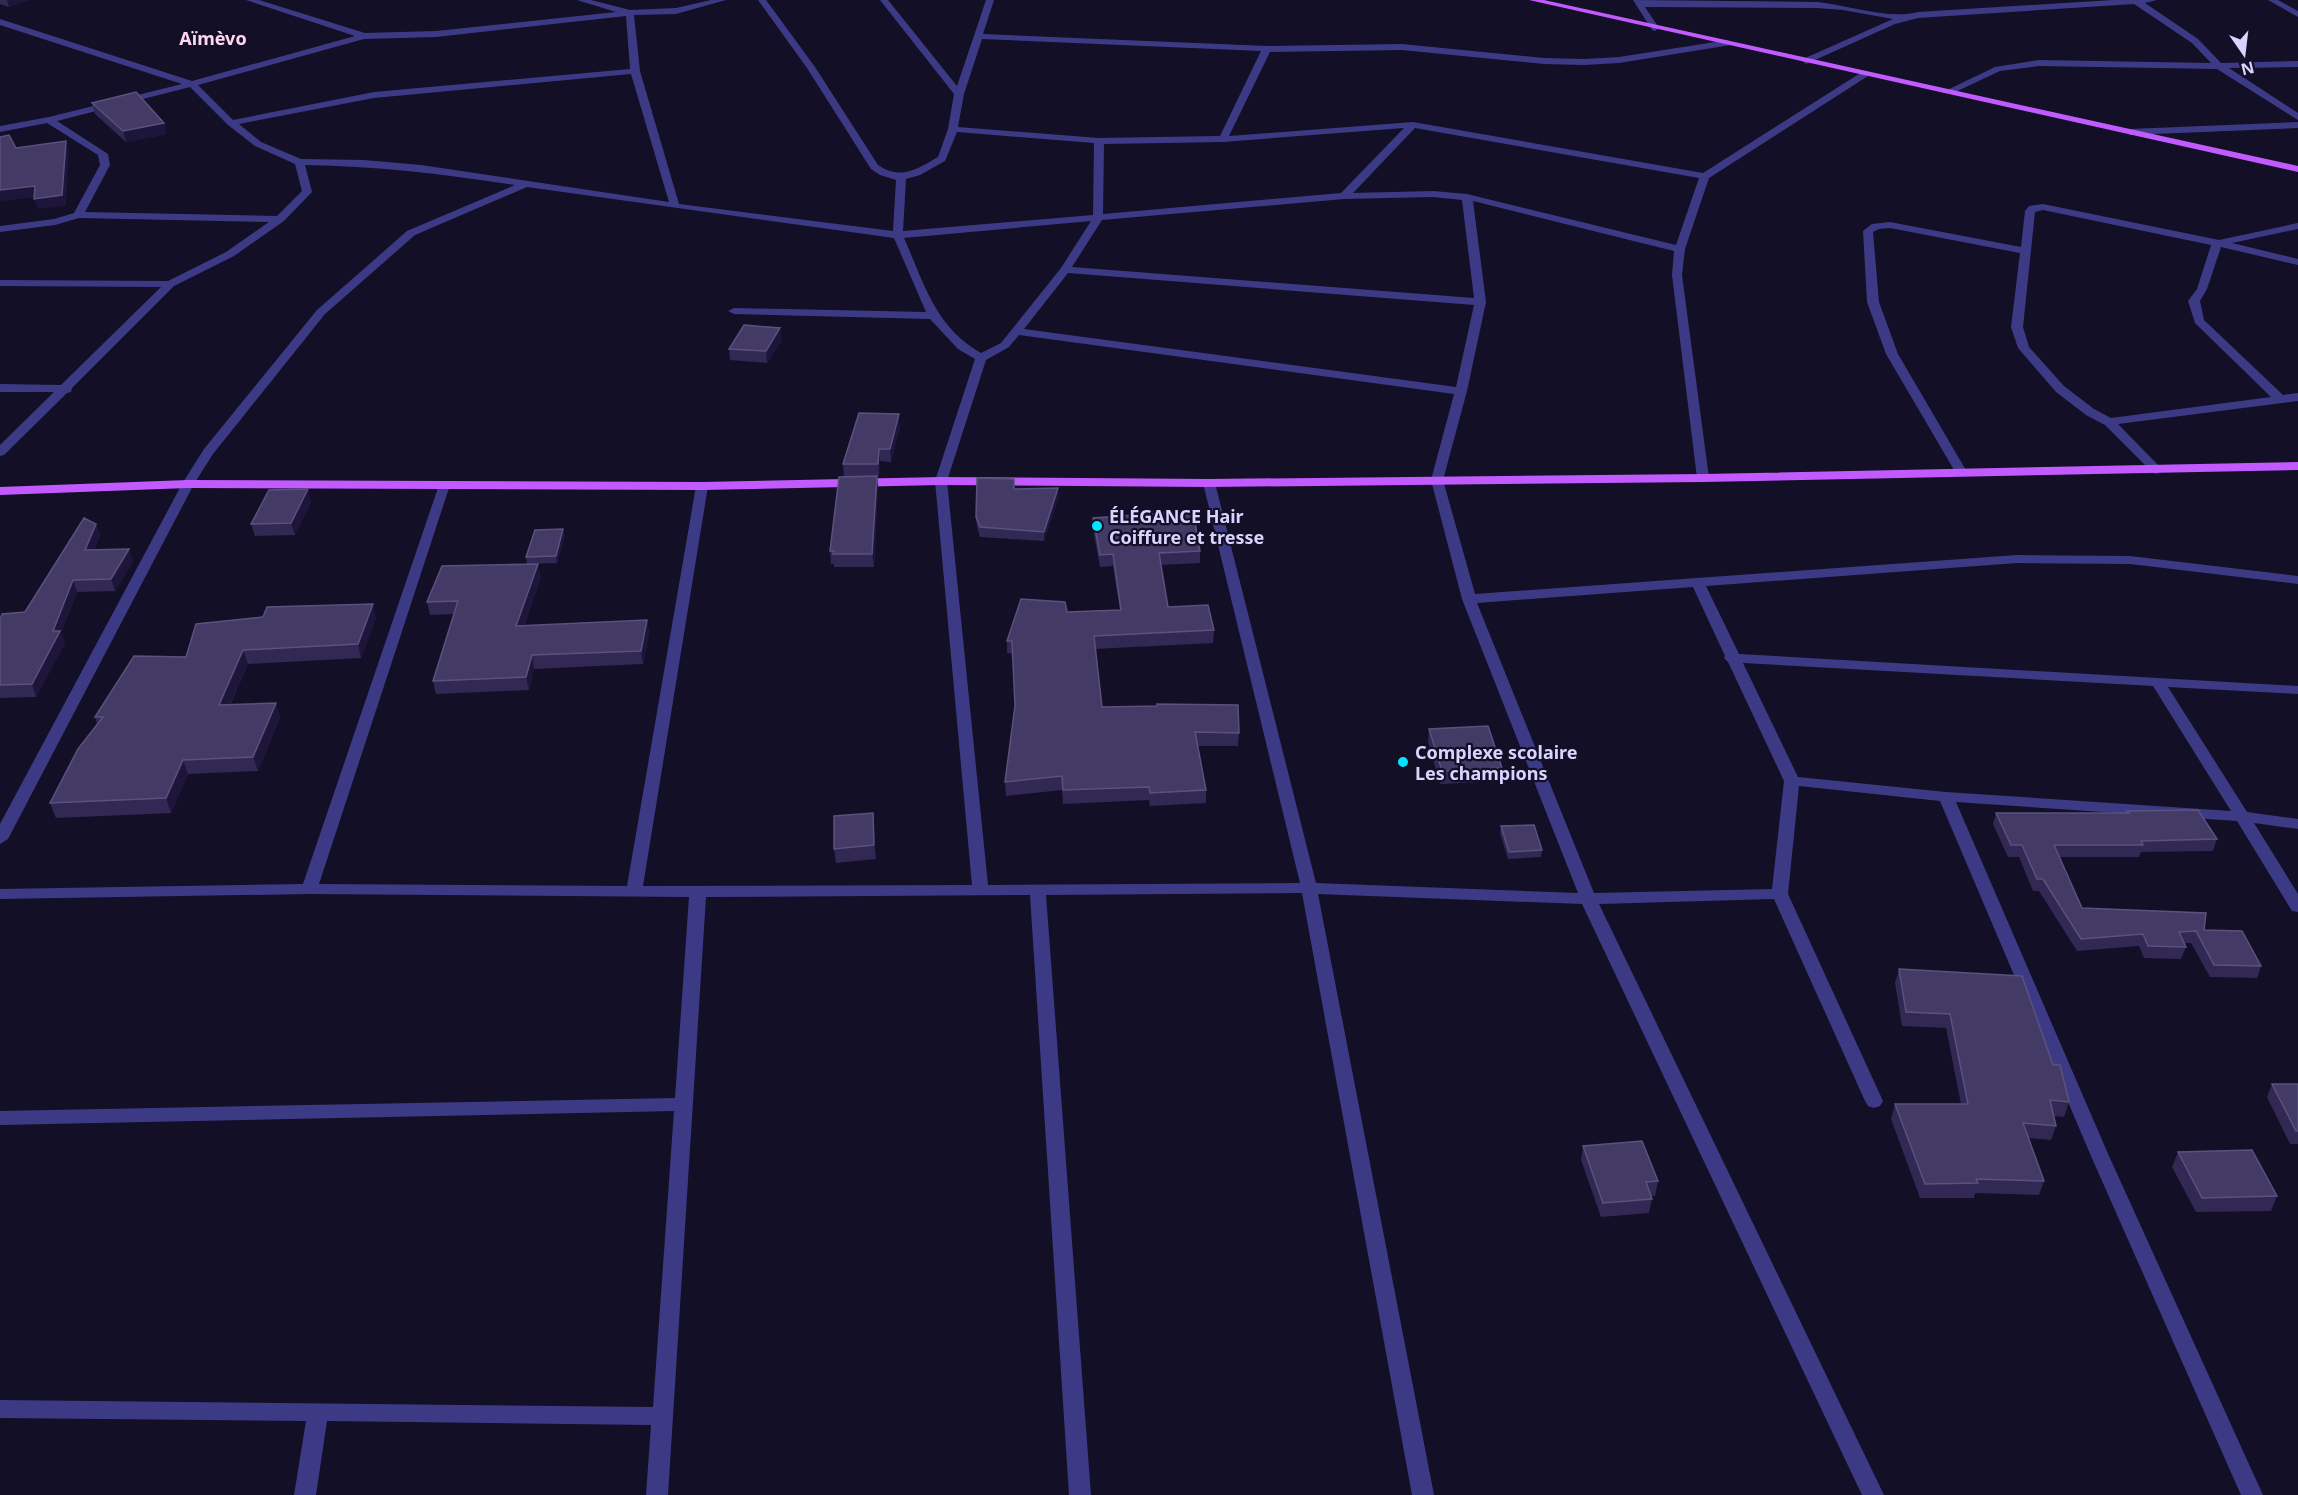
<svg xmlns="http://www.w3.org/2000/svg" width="2298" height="1495" font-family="'Noto Sans',sans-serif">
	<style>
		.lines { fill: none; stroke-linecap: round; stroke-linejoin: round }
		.minor { fill: #3d3a85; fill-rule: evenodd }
		.major { fill: #c25bff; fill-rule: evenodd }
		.wall { fill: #312854 }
		.shaded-wall { fill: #1d163a }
		.building { fill: #433a66; stroke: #5a527e; stroke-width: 1.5 }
		.poi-dot { fill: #00e5ff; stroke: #130f26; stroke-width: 2 }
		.labels { text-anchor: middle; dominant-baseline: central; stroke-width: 4.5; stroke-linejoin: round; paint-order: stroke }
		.far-quarter-label { font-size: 18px; font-weight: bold; fill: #ffd6f0; stroke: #130f26 }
		.poi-label { font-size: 18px; font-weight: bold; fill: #d9d4ff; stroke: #130f26; text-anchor: start }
	</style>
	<rect width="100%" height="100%" fill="#130f26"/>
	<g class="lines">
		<!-- minor -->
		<path class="minor" d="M246 0H259L365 33 436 31 616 12 577 0H591L630 10 676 8 711 0H726L676 14 634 15 640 71 679 204 893 231 896 180 880 175 871 169 807 68 758 0H766L815 67 878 165C900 180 916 170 938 157L948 129 954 94 880 0H888L957 86 986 0H994L983 34 1267 46 1402 44 1544 58 1584 59 1619 57 1728 40 1732 43 1731 45 1619 63 1584 65 1544 64 1402 50 1270 52 1229 136 1413 122 1703 173 1862 72H1868V76L1709 178 1685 249 1682 275 1709 478 1707 481H1699L1697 478 1672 275 1674 251 1473 201 1486 302 1467 391 1443 480 1475 594 2017 555 2130 556 2298 576V584L2130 564 2017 563 1706 586 1739 654 2298 686V694L2168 687 2247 812 2298 819V829L2254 823 2298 894V912L2292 911 2237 821 1956 802 2109 1156 2263 1495H2241L2091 1156 1940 801 1799 786 1788 894 1883 1101 1880 1106 1874 1108 1868 1106 1865 1101 1774 899 1599 904 1884 1495H1862L1582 904 1318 894 1434 1495H1412L1302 893 1046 895 1091 1495H1069L1030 895 706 897 668 1495H646L651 1425 327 1421 316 1495H294L306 1421 0 1418V1400L653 1407 674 1111 0 1125V1111L675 1098 689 897 309 894 0 899V889L303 884 440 482 444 481 450 485 319 884 627 886 696 486 702 482 708 486 643 886 972 885 935 481 975 359 958 349 930 319 734 314 728 311 734 308 926 312 894 238 527 187 415 235 325 314 213 454 194 484 8 839 0 844V824L182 484 204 449 317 310 407 231 515 185C444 174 376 166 305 165L312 192 284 221 234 256 174 286 72 388 71 392 67 393 4 455 0 456V445L54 392H0V384L61 385 161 287 0 286V280L168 281 226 252 269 222 79 218 55 225 0 232V226L54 219 74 213 100 165 98 155 47 123 0 132V126L49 117 182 84 0 25V19L192 81 355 36ZM626 16 630 69 374 92 233 120 198 85 364 39 436 37ZM982 39 1261 51 1220 136 1099 138 958 127 964 94ZM631 74 669 202 421 165 364 160 301 159 261 142 239 124 374 98ZM190 87 228 125 255 146 295 164 302 191 277 216 85 212 110 165 108 154 57 121ZM1404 128 1341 193 1103 214 1104 144 1223 142ZM1415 128 1699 178 1676 245 1467 194 1433 191 1353 193ZM957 132 1094 143 1093 215 903 231 906 179 920 175 945 161ZM1433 197 1462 200 1474 298 1072 267 1102 220 1344 199ZM1091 221 1061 268 1001 343 981 353C935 327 924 283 904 238ZM1068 273 1474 305 1456 387 1024 329ZM1019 335 1454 394 1431 480 1462 599 1578 893 1316 883 1215 483 1209 479 1203 483 1300 883 988 885 947 481 986 360 1009 347ZM1693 587 1725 656 1724 658 1728 662 1784 781 1772 889 1594 893 1477 603ZM1743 663 2153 686 2231 811 1946 792 1798 777Z
			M1633 0 1817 2C1848 5 1889 20 1918 12L2113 0H2157L2145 3 2198 39 2221 63 2298 61V67L2229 68 2298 113V120L2217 69 2039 66 2000 71 1951 94 1943 92 1995 67 2039 60 2211 63 2192 43 2134 4 1918 18 1895 24 1806 64 1802 61 1803 59 1893 19 1843 10 1817 8 1645 7 1659 28 1655 31 1652 30Z
			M2268 0H2278L2298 11V17Z
			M2298 122V128L2130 135 2125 132 2130 129Z
			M2043 204 2219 240 2298 223V229L2232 243 2298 259V265L2221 247 2207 289 2200 301 2204 320 2283 395 2298 393V401L2118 424 2163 470 2157 474 2153 473 2105 425 2086 415 2056 392 2018 348 2011 327 2020 253 1890 228 1879 229 1873 232 1879 302 1898 354 1967 472 1961 476 1957 475 1886 354 1867 302 1863 231 1872 224 1890 222 2021 247 2025 211 2029 206ZM2043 210 2211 245 2197 289 2188 301 2195 323 2271 397 2111 418 2094 409 2064 386 2029 347 2023 327 2035 212Z"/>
		<!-- major -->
		<path class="major" d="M1529 0H1544L2298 166V172Z
			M2298 462V470L1703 482 1209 487 941 485 702 490 188 488 0 495V487L188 480 702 482 941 477 1209 479 1703 474Z"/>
	</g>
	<!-- wall -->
	<path class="wall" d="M0 0H29L9 7 0 4Z
		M92 103 164 123 166 134 126 142 95 114Z
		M782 340 767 363 730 360 729 349Z
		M900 426 891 462 880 461 879 476 844 477 843 464Z
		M877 476 878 489 874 567H834V564H831L830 551Z
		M1059 497 1044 541 980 537 977 527 976 517Z
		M311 502 295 535 255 536 251 524Z
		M1093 518 1200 551V563L1161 565 1168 607 1214 630 1213 643 1095 649 1102 707 1239 733 1238 746H1198L1206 790V803L1150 806 1149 800 1063 804 1062 790 1006 796 1005 782 1015 707 1013 654 1007 653V641L1067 612 1120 610 1113 566 1100 567 1093 530Z
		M96 524 100 536 94 549 133 561 115 591 77 592 61 633 65 643 36 697 0 698V620L25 612Z
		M563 529 565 536 557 563 527 564 526 557Z
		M541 577 524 626 647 620 649 633 643 664 534 669 529 690 436 694 433 681 454 614 430 615 427 602Z
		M376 618 361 658 248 664 230 705 276 703 280 718 258 771 188 774 171 813 56 818 50 803 97 724 95 717 186 657Z
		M1429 729 1502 768 1501 781 1440 784 1428 742Z
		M2127 811 2217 839 2213 851 2141 852 2139 857H2059L2082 908 2204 930 2261 966 2257 978 2210 977 2191 943H2184L2186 947 2181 959 2144 958 2139 946 2077 951 2039 891H2033L2019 857H2008L1993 824 1996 813H2127Z
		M873 813 876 859 836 863 834 849Z
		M1501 826 1542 850 1541 857 1508 859 1500 833Z
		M1899 969 2053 1065 2069 1102 2064 1117 2054 1116 2056 1126 2051 1140 2029 1138 2044 1181 2039 1195 1975 1193 1974 1198H1920L1891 1119 1895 1104H1961L1946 1028 1902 1026 1895 983Z
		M2272 1084H2298V1144H2290L2267 1097Z
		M1583 1146 1658 1181 1655 1196H1651L1652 1199 1649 1213 1601 1217 1581 1160Z
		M2178 1152 2277 1196 2271 1211 2196 1212 2172 1167Z"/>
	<!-- shaded-wall -->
	<path class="shaded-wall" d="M7 0H29L9 7Z
		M164 123 166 134 126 142 123 131Z
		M66 141 69 151 66 206 38 209 34 199Z
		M35 186 39 197 0 201V190Z
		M780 328 782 340 767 363 766 351Z
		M899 414 900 426 891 462 890 449Z
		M879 449 880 461 879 476 878 464Z
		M877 476 878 489 874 567 872 554Z
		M1058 488 1059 497 1044 541V532Z
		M308 489 311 502 295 535 291 523Z
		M96 524 100 536 89 562 85 550Z
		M563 529 565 536 557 563 556 556Z
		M129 549 133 561 115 591 111 579Z
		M538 564 541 577 519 639 516 626Z
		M73 580 77 592 61 633 65 643 36 697 32 684Z
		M373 604 376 618 361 658 358 644Z
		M647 620 649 633 643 664 641 651Z
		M243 650 248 664 223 719 219 705Z
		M532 655 534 669 529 690 526 677Z
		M276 703 280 718 258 771 253 757Z
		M183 760 188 774 171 813 166 798Z
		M873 813 874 827 876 859 874 845Z"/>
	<!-- building -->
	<path class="building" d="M136 92 164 123 123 131 92 103Z
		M9 135 16 148 66 141 62 195 34 199 35 186 0 190V137Z
		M744 325 780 328 766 351 729 349Z
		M859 413 899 414 890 449H879L878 464H843Z
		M877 476 872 554H833L834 551H830L839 477Z
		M977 478 1014 479V489L1058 488 1044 532 980 527 976 517Z
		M308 489 291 523 251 524 269 490Z
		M1193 511 1200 551 1159 553 1168 607 1208 605 1214 630 1094 636 1102 707 1157 706V704L1238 705 1239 733 1195 732 1206 790 1150 793 1149 787 1063 790 1062 776 1005 782 1015 706 1012 641H1007L1021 599 1065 602 1067 612 1121 610 1113 554 1100 555 1093 518Z
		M84 518 96 524 85 550 129 549 111 579 73 580 53 631H60L32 684 0 685V620L2 614 25 612Z
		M563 529 556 556 526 557 535 530Z
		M538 564 516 626 647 620 641 651 532 655 526 677 433 681 458 601 427 602 442 566Z
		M373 604 358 644 243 650 219 705 276 703 253 757 183 760 166 798 50 803 78 749 103 717H95L134 656 186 657 196 624 263 617 267 607Z
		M1488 726 1502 768 1442 771 1429 729Z
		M2198 810 2217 839 2141 841 2143 845H2054L2082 908 2206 913 2204 930 2242 931 2261 966 2214 965 2196 931 2179 932 2186 947 2148 946 2143 934 2081 939 2043 879H2037L2022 845H2011L1996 813H2129L2127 811Z
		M873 813 874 845 834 849V816Z
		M1534 825 1542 850 1509 852 1501 826Z
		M1899 969 2022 976 2053 1065H2060L2069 1102 2050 1100 2056 1126 2023 1123 2044 1181 1976 1179 1978 1183 1925 1184 1895 1104H1968L1950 1014 1906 1012Z
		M2272 1084H2298V1131H2296Z
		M1642 1141 1658 1181 1646 1182 1652 1199 1603 1203 1583 1146Z
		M2252 1150 2277 1196 2202 1198 2178 1152Z"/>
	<!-- markers -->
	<g class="poi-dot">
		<circle cx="1097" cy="526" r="6"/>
		<circle cx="1403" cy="762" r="6"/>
	</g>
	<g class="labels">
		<!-- far-quarter labels -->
		<g class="far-quarter-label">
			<text x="213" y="38">Aïmèvo</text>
		</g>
		<!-- poi labels -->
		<g class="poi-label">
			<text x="1109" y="516">ÉLÉGANCE Hair<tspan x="1109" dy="21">Coiffure et tresse</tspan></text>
			<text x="1415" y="752">Complexe scolaire<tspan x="1415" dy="21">Les champions</tspan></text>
		</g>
	</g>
	<!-- north arrow -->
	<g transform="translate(2244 54) rotate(166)" stroke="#130f26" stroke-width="4.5" paint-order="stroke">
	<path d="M0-4.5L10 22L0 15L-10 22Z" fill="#d9d4ff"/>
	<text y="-9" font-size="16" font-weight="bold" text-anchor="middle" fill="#d9d4ff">N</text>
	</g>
</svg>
